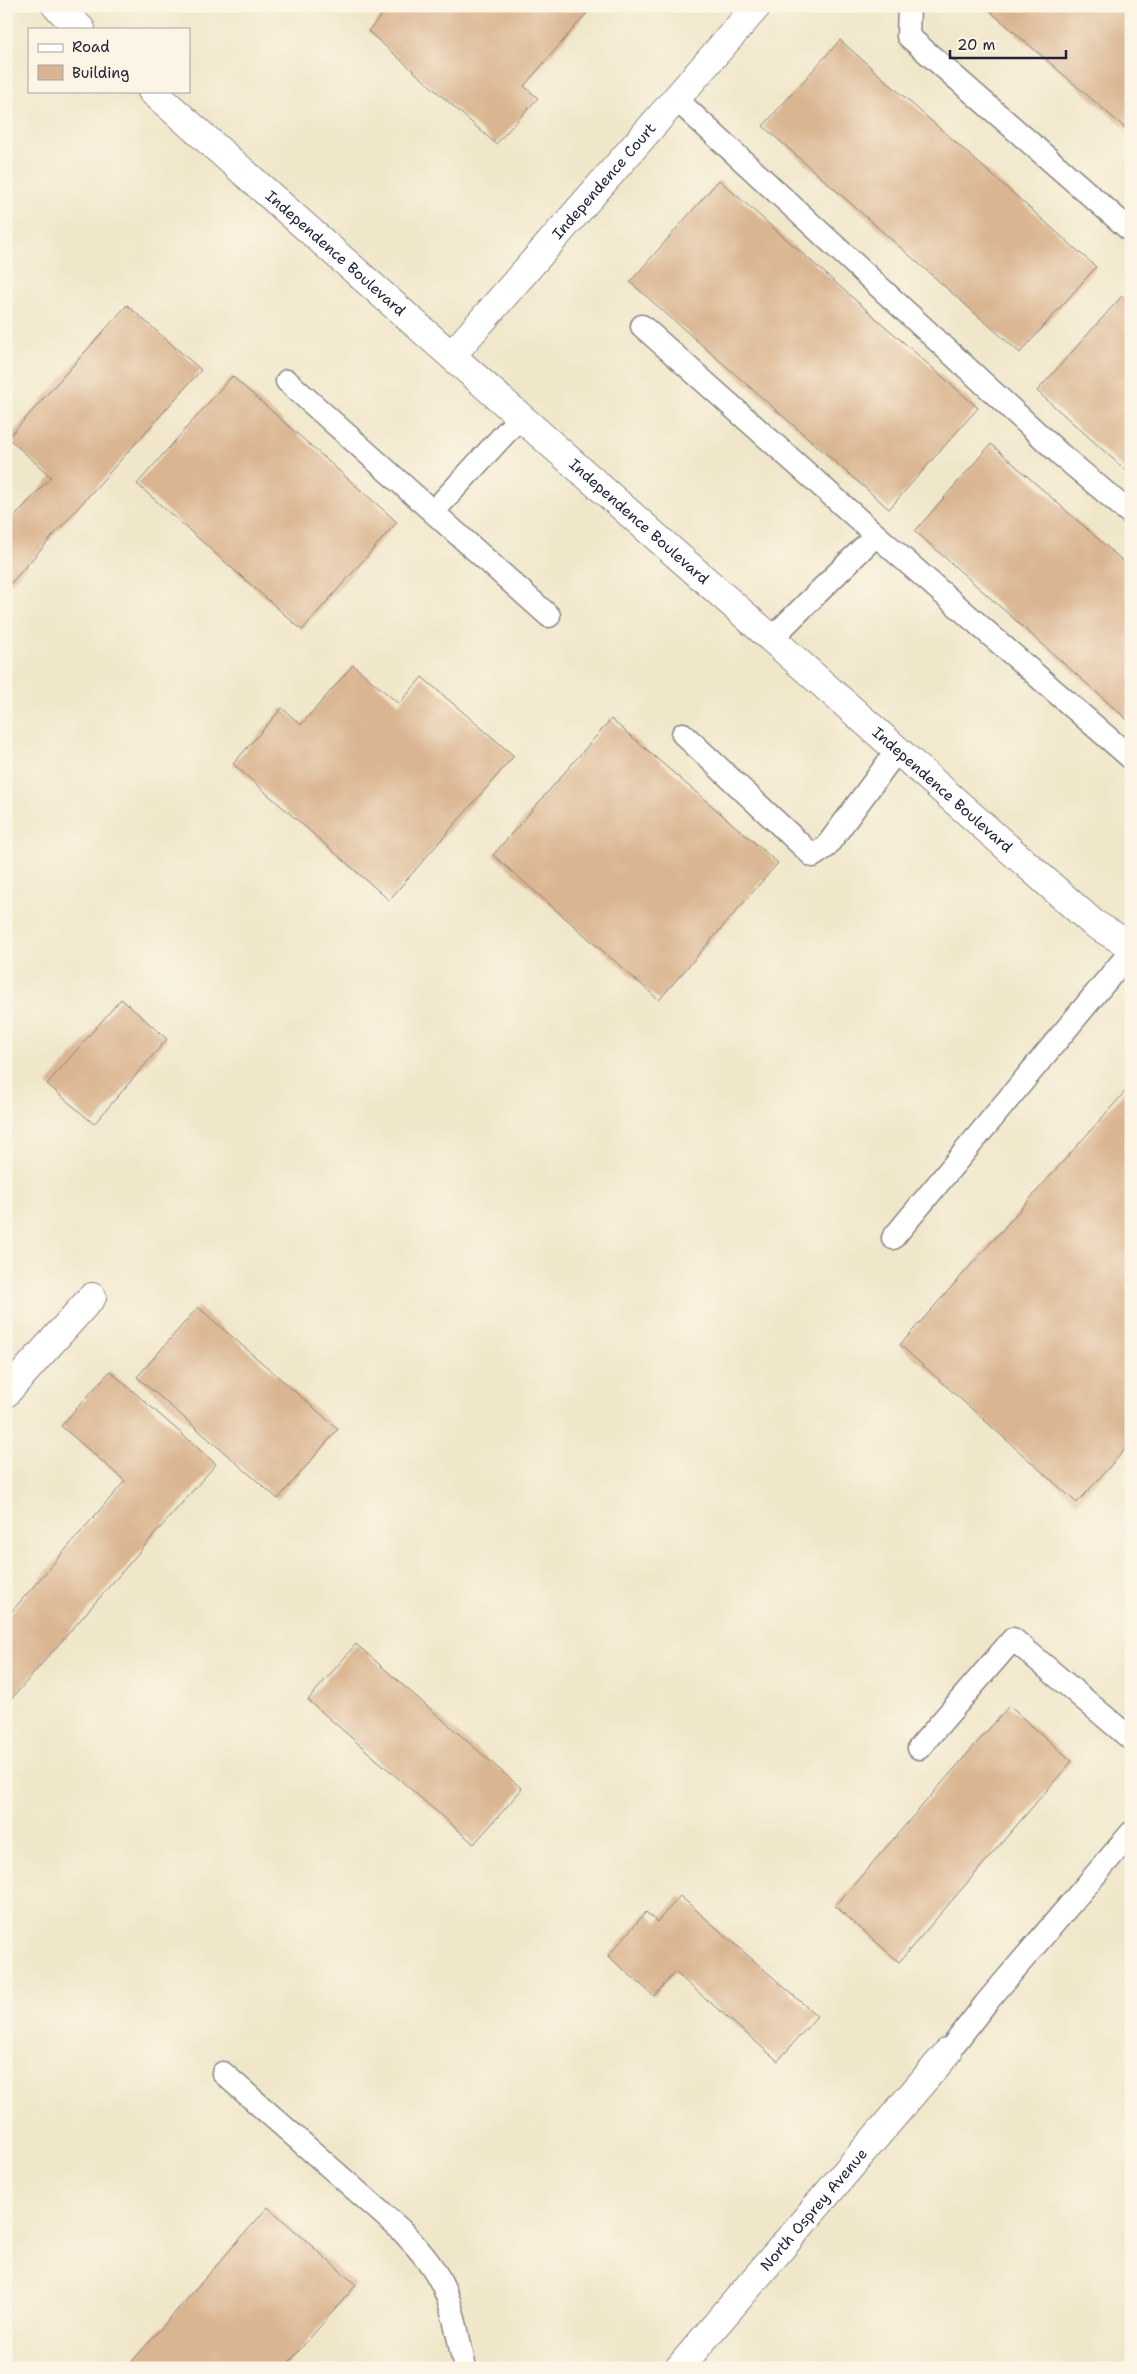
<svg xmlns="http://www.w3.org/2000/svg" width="1137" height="2374" font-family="'Shantell Sans',sans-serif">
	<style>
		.building { fill: #dab591 }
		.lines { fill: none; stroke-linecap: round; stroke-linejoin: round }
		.lane-casing { stroke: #898482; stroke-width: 25 }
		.street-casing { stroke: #898482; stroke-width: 30 }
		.lane { stroke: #fff; stroke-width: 22 }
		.street { stroke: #fff; stroke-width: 28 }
		.labels { text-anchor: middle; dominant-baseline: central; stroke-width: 4; stroke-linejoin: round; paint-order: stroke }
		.street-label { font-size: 15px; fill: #22223b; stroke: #fcf5e5 }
	</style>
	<rect width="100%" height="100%" fill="#fcf5e5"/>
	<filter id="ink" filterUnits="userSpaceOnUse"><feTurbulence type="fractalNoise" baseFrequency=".02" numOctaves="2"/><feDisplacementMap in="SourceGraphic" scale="10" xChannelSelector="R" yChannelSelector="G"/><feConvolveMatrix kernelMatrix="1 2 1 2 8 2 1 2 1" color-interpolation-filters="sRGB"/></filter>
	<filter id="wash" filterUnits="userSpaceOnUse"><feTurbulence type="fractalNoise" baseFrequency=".0096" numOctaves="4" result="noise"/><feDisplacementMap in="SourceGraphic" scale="20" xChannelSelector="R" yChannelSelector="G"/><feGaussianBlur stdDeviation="1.12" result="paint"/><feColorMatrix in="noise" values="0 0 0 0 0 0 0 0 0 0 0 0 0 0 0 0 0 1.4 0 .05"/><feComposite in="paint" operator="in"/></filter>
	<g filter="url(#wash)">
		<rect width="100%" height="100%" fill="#f0e7ca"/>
		<g id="blocks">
			<!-- building -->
			<path class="building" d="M390 6H593L524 86 538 98 496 144 368 31Z
				M984 6H1131V133Z
				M840 40 1096 267 1020 353 763 126Z
				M719 180 978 408 889 509 630 282Z
				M1122 296 1131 303V475L1037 391Z
				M127 305 201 370 11 583 6 579V526L51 477 8 438Z
				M232 376 397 522 302 630 137 484Z
				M991 444 1131 568V723L915 531Z
				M353 665 399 704 422 677 514 756 389 900 233 764 282 708 301 725Z
				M611 719 778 863 659 1000 493 855Z
				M121 999 167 1039 94 1124 47 1084Z
				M1131 1085V1443L1077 1503 900 1345Z
				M198 1307 338 1429 278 1499 137 1377Z
				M110 1371 216 1464 6 1705V1618L125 1481 61 1426Z
				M356 1644 522 1789 474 1844 308 1700Z
				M1009 1706 1072 1761 899 1962 835 1906Z
				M680 1896 817 2016 778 2061 675 1972 654 1996 608 1956 646 1912 657 1922Z
				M268 2207 356 2285 284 2368H126Z"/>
		</g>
	</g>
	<g filter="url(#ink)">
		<use href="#blocks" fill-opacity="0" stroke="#898482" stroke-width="1"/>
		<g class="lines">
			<defs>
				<path id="lane" d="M909 6 908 36 1131 231
					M676 99 1060 454 1131 514
					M642 326 876 535 1131 758
					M287 381 433 512 521 416
					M433 512 549 616
					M772 638 876 535
					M683 734 813 856 826 847 898 749
					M893 1238 1131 951
					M919 1748 1013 1639 1131 1739
					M948 2052 986 2003 1131 1833
					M223 2073 401 2230C419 2249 438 2270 447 2296 456 2318 459 2344 465 2368"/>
				<g id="street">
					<path d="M56 6 81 29"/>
					<path id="s1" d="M152 91 1093 923 1131 946"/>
					<path id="s2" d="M452 355 757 6"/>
					<path d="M6 1393 92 1297"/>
					<path id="s3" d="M679 2368 948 2052"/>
				</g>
			</defs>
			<!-- lane casing -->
			<use href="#lane" class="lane-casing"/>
			<!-- street casing -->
			<use href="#street" class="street-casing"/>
			<!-- lane -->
			<use href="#lane" class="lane"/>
			<!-- street -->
			<use href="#street" class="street"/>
		</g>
	</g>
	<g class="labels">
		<!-- street labels -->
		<g class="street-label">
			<text stroke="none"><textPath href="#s2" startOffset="231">Independence Court</textPath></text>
			<text stroke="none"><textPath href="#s1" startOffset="245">Independence Boulevard</textPath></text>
			<text stroke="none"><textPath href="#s1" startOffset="650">Independence Boulevard</textPath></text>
			<text stroke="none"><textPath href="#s1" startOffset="1055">Independence Boulevard</textPath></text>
			<text stroke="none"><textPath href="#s3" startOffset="208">North Osprey Avenue</textPath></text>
		</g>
	</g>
	<!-- margin -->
	<rect width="1137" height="2374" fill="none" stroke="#fcf5e5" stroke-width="25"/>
	<!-- legend -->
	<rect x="28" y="28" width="162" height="65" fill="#fcf5e5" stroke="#a5a1a1"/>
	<rect x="38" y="44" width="25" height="8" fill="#ffffff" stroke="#a5a1a1"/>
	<text x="72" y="52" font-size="15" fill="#22223b">Road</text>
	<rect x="38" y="65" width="25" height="15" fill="#dab591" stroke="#a5a1a1"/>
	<text x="72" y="78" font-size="15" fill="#22223b">Building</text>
	<!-- scale -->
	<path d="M950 50v8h116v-8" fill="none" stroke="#22223b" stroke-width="2.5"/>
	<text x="957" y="50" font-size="15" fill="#22223b" stroke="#fcf5e5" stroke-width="4" paint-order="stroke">20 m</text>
</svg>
